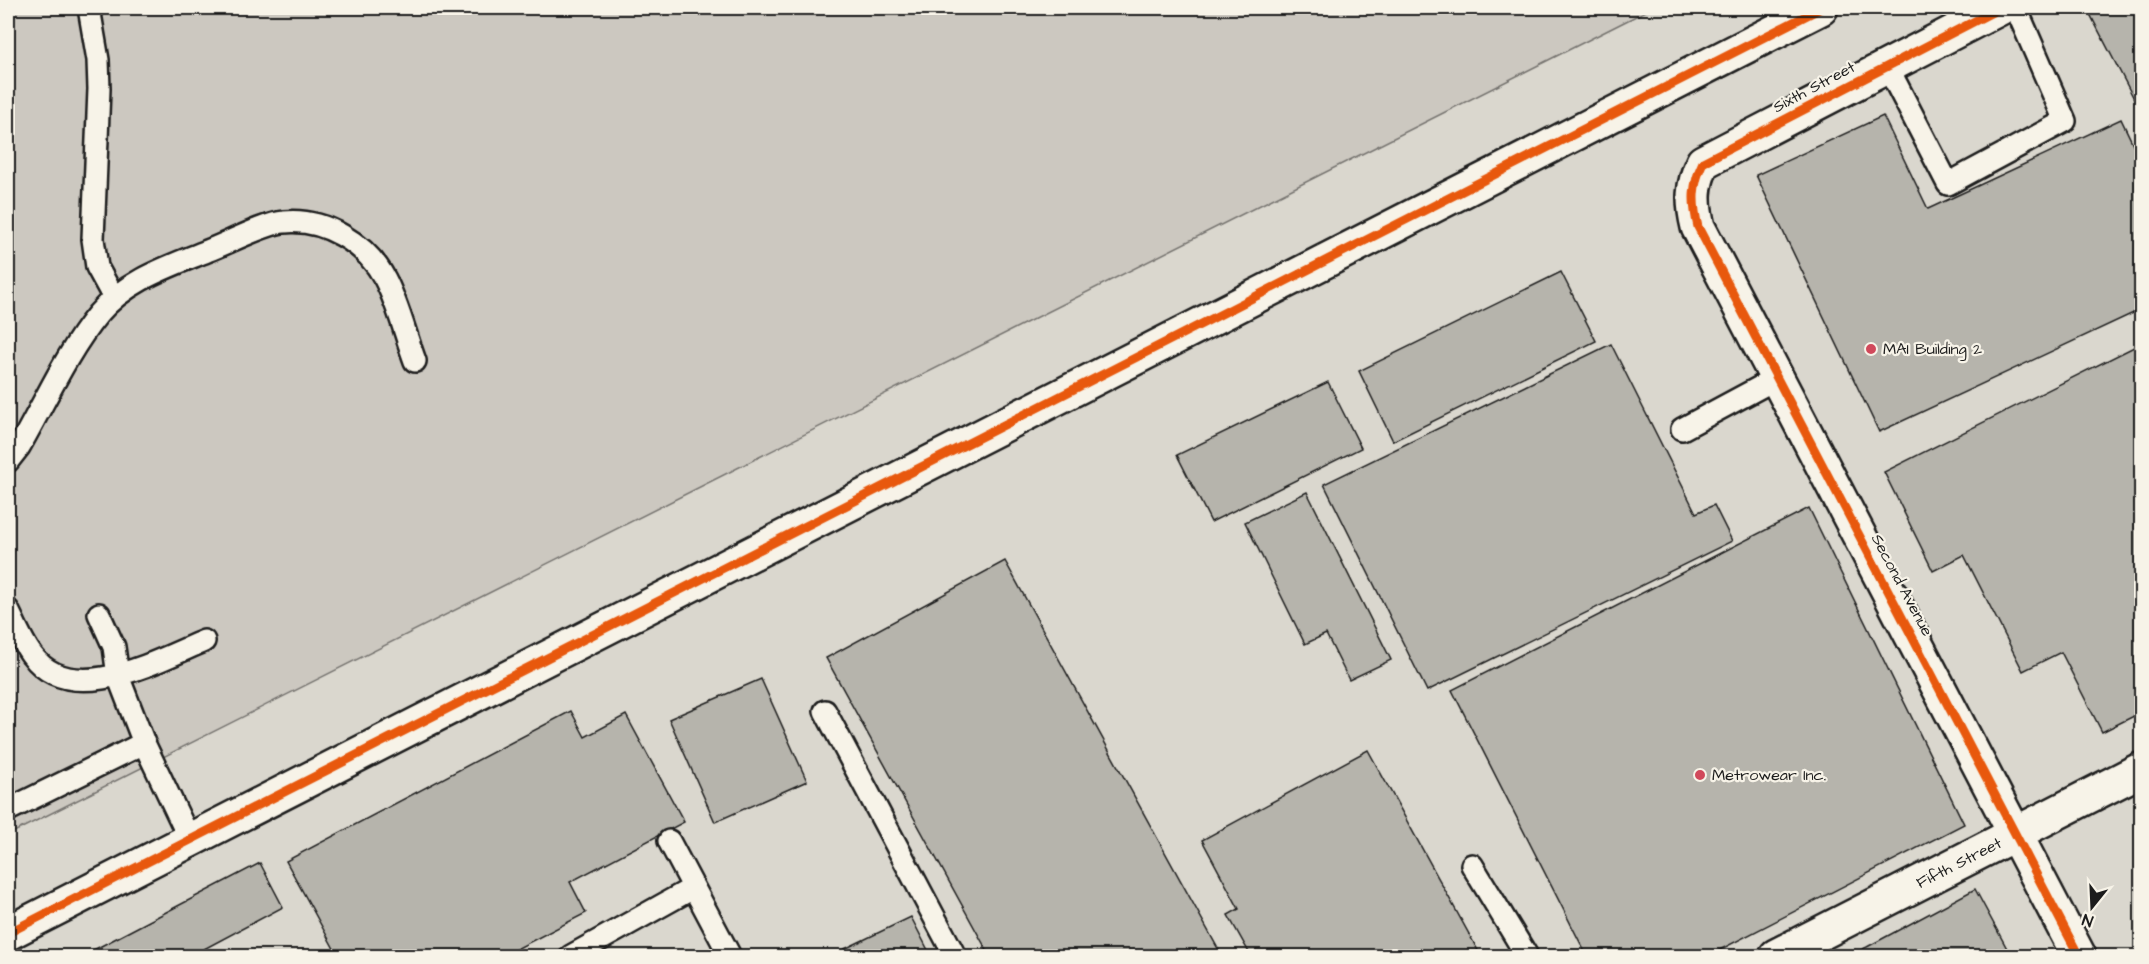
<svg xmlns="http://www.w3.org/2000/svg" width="2149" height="964" font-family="'Architects Daughter',sans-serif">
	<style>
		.built { fill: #dad7ce }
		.green { fill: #ccc8c0; stroke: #74726e; stroke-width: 1.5 }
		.building { fill: #b6b4ac; stroke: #1c1c1c; stroke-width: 1.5 }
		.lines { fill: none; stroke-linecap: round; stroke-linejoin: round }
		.lane-casing { stroke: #1c1c1c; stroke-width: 26 }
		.street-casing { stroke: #1c1c1c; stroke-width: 38 }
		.lane { stroke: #f7f3e8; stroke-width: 21 }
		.street { stroke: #f7f3e8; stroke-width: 33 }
		.cycleway-casing { stroke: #f7f3e8; stroke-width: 13 }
		.cycleway { stroke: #e8590c; stroke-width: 9 }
		.poi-dot { fill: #d1495b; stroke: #f7f3e8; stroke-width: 2 }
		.labels { text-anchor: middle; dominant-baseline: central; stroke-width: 4.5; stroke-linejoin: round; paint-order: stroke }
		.street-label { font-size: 16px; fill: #1c1c1c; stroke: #f7f3e8 }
		.poi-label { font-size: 16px; fill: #1c1c1c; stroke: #f7f3e8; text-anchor: start }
	</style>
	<rect width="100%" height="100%" fill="#eae6dc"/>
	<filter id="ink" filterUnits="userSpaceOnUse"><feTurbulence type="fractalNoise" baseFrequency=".0167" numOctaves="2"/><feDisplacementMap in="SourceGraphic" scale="12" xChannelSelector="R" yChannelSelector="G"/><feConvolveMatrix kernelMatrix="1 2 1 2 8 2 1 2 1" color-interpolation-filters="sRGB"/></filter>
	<g filter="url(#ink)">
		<!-- built -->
		<path class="built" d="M1652 8H2141V956H8V835Z"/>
		<!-- green -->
		<path class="green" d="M8 8H1652L8 835Z"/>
		<!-- building -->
		<path class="building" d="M2103 8H2142V114L2090 14Z
			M1883 116 1928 209 2121 119 2142 163V309L1879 432 1756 175Z
			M1561 272 1596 341 1393 441 1359 371Z
			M2142 343V712L2102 732 2061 652 2023 671 1964 555 1933 571 1884 472Z
			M1611 344 1696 513 1714 505 1732 541 1427 691 1324 484Z
			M1328 382 1361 448 1211 522 1177 455Z
			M1307 492 1391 660 1349 680 1326 634 1305 644 1245 522Z
			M1809 508 1964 824 1708 956H1587L1452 690Z
			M1005 561 1222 956H990L826 658Z
			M761 679 807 781 715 822 669 719Z
			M571 711 585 737 626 715 684 822 570 882 586 913 503 956H338L286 861Z
			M1368 750 1481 956H1251L1228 915 1239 909 1202 840Z
			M260 863 283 907 191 956H82Z
			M1975 889 2011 956H1849L1867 947Z
			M911 917 931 956H830Z"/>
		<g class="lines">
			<defs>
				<path id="lane" d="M89 8 98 60 99 89 93 239 97 267 114 298
					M1887 66 1948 184 2065 121 2016 8
					M1682 429 1777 378
					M8 461 19 447C44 404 66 353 98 314 127 280 168 267 207 251 226 244 266 223 284 222 324 218 366 243 385 279 398 304 405 334 415 361
					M8 610C15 624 22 642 32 655 71 709 158 660 204 641
					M99 614 114 647 118 676 144 743 190 840
					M825 711 955 956
					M8 810 144 743
					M669 841 730 956
					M1472 865 1527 956
					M571 956 693 888"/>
				<path id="street" d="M2000 8 1703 162C1692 185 1692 202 1698 227L2079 956
					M8 933 1821 8
					M1776 956 2142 769"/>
			</defs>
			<!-- lane casing -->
			<use href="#lane" class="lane-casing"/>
			<!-- street casing -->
			<use href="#street" class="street-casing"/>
			<!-- lane -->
			<use href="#lane" class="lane"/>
			<!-- street -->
			<use href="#street" class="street"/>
			<defs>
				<path id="cycleway" d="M2000 8 1703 162C1692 185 1692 202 1698 227L2079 956
					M8 933 1821 8"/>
			</defs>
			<!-- cycleway casing -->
			<use href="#cycleway" class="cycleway-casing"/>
			<!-- cycleway -->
			<use href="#cycleway" class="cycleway"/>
		</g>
	</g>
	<!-- markers -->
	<g class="poi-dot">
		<circle cx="1871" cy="349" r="6"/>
		<circle cx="1700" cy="775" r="6"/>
	</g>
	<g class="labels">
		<!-- street labels -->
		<g class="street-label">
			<text transform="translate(1814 87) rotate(-28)">Sixth Street</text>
			<text transform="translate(1902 585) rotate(62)">Second Avenue</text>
			<text transform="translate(1959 863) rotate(-27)">Fifth Street</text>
		</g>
		<!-- poi labels -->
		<g class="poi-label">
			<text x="1883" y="349">MAI Building 2</text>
			<text x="1712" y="775">Metrowear Inc.</text>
		</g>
	</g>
	<!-- margin -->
	<rect width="2149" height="964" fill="none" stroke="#f7f3e8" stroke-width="30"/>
	<rect x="15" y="15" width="2119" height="934" fill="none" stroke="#1c1c1c" stroke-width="2" filter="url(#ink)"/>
	<!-- north arrow -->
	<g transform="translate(2092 907) rotate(198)" stroke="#f7f3e8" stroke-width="4.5" paint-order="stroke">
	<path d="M0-4.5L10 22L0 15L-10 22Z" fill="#1c1c1c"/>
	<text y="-9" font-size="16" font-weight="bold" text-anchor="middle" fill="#1c1c1c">N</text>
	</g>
</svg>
